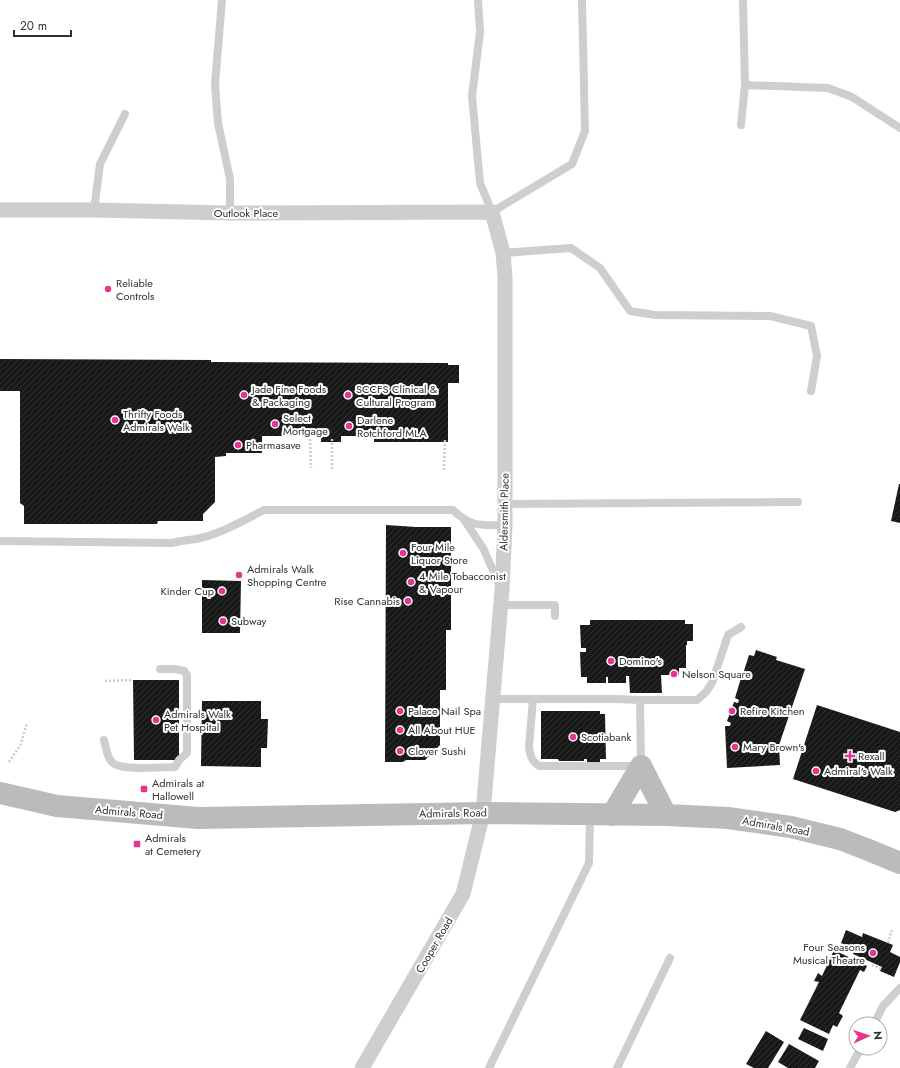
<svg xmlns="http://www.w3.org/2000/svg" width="900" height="1068" font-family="Jost,sans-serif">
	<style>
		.building { fill: url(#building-hatch) }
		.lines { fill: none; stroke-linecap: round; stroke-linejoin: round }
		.path { stroke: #cbcbcb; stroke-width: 2.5; stroke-dasharray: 2 2; stroke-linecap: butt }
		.lane { stroke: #cecece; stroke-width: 8 }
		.street { stroke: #cecece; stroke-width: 15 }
		.secondary { stroke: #bbb; stroke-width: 22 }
		.poi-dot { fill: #e4378c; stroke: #fff; stroke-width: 1.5 }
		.labels { text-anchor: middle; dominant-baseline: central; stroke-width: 4; stroke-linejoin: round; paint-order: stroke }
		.street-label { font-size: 11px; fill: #313131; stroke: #fff }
		.poi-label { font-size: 11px; fill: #313131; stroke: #fff; text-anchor: start }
	</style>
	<defs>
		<pattern id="building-hatch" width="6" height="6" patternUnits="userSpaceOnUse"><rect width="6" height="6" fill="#181818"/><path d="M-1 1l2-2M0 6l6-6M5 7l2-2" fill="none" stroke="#313131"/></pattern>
	</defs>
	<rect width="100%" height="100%" fill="#fff"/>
	<!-- building -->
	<path class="building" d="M0 359 211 360V362L448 363V365H459V383H448V442H374V436H341V442H321V436H262V453H226V456L215 457V502L203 514V521H158L157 524H24V506L20 503V391H0Z
		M899 484H900V523L891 521Z
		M386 525 416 527H451V630H446V690H440V745L425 760H406L403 762H385Z
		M202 580 241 581 240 633H202Z
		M590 620H685V624H693V641H687V645H686V668H679V675H661L662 693H630L629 676H626V683H608V677H606V683H587V677H581L580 652H586V648H581L580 625H590Z
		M756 650 777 657 776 660 805 669 779 745 780 765 727 768 725 726H730L731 723 727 721 734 702 738 703 739 700 735 698 741 678 746 680 747 676 743 674 749 655 754 656Z
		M133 680H179V760H134Z
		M202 701H261V719H268L267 748H261V767L201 766Z
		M817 705 900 732V810L895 812 793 779Z
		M541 711H600V714H605L606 759H600V762H587V759H584V761H559L558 759H541Z
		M846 930 862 937 863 933 893 945 890 952 900 957V962L894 977 880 971 882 967 853 954 855 949 841 943Z
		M834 950 867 966 864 972 860 970 839 1013 843 1016 837 1027 833 1025 829 1034 800 1020 819 982 814 981 818 973 822 976Z
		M804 1028 828 1039 823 1051 798 1039Z
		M766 1031 784 1042 768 1068H754L746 1064Z
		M789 1044 819 1061 815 1068H788L778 1062Z"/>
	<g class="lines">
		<!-- path -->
		<path class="path" d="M310 439 311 468
			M332 439V469
			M444 470 445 439
			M105 681 133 680
			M9 762 20 746 27 723
			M888 943 892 930
			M872 965 881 969"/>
		<!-- lane -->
		<path class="lane" d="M222 0 215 84 218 123 230 179V213
			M478 0 480 32 472 96 480 183 492 212 572 164 585 131 582 0
			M745 85 828 88 852 97 900 128
			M741 125 745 85 743 0
			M94 210 100 164 125 114
			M503 253 571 248 600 268 630 311 655 315 770 316 811 326 817 356 811 391
			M505 504 798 502
			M465 521 483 548 499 584
			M0 541 171 543C180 541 188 540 196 539 220 534 243 521 264 510H453C472 528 481 525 505 525
			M501 605H555V616
			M492 699H615L640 700H697L706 692 712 683 728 635 741 627
			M533 699 529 747C530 756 532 761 539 766H641L640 700
			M104 740C106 748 107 758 113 763 122 771 162 767 175 767L179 760 187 753V675L184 671 175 669H160
			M874 1024 883 1006 900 988
			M489 1068 589 863 590 816
			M617 1068 670 958
			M850 1068 861 1048"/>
		<!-- street -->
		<path class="street" d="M0 210H94L230 213 492 212 503 253 505 277V525L502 590 483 813 463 894 362 1068"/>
		<!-- secondary -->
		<path class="secondary" d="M641 766 666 815
			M0 793 57 806 198 818 483 813 666 815 728 818 791 827 840 839 866 849 900 863
			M612 815 641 766"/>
	</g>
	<!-- markers -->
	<g class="poi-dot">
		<circle cx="108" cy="289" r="4"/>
		<circle cx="244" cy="395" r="4"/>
		<circle cx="348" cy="395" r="4"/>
		<circle cx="115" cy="420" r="4"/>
		<circle cx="275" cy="424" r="4"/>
		<circle cx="349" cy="426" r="4"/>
		<circle cx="238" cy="445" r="4"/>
		<circle cx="403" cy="553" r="4"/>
		<circle cx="239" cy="575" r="4"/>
		<circle cx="411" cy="582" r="4"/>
		<circle cx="222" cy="591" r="4"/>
		<circle cx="408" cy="601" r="4"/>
		<circle cx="223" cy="621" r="4"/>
		<circle cx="611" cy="661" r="4"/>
		<circle cx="674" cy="674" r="4"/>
		<circle cx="400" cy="711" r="4"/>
		<circle cx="732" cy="711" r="4"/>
		<circle cx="156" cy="720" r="4"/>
		<circle cx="400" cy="730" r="4"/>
		<circle cx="573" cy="737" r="4"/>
		<circle cx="735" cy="747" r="4"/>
		<circle cx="400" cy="751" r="4"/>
		<path d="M848 750h4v4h4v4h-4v4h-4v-4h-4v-4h4z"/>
		<circle cx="816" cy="771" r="4"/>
		<rect x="140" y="785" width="8" height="8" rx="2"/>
		<rect x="133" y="840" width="8" height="8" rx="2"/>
		<circle cx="873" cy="953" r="4"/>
	</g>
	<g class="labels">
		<!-- street labels -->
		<g class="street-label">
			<text x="246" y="213">Outlook Place</text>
			<text transform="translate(504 512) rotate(-89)">Aldersmith Place</text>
			<text transform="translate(129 812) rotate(5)">Admirals Road</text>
			<text transform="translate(453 813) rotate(-1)">Admirals Road</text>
			<text transform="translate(776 826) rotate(10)">Admirals Road</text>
			<text transform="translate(434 945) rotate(-60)">Cooper Road</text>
		</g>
		<!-- poi labels -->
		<g class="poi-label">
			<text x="116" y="283">Reliable<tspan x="116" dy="13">Controls</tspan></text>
			<text x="252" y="389">Jade Fine Foods<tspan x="252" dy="13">&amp; Packaging</tspan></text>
			<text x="356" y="389">SCCFS Clinical &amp;<tspan x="356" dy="13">Cultural Program</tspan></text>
			<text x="123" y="414">Thrifty Foods<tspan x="123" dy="13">Admirals Walk</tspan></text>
			<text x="283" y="418">Select<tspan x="283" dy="13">Mortgage</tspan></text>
			<text x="357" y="420">Darlene<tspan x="357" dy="13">Rotchford MLA</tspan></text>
			<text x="246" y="445">Pharmasave</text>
			<text x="411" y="547">Four Mile<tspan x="411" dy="13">Liquor Store</tspan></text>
			<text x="247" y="569">Admirals Walk<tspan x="247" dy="13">Shopping Centre</tspan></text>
			<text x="419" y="576">4 Mile Tobacconist<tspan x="419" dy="13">&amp; Vapour</tspan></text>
			<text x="214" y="591" text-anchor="end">Kinder Cup</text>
			<text x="400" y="601" text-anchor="end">Rise Cannabis</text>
			<text x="231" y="621">Subway</text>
			<text x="619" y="661">Domino's</text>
			<text x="682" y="674">Nelson Square</text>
			<text x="408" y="711">Palace Nail Spa</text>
			<text x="740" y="711">Refire Kitchen</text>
			<text x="164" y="714">Admirals Walk<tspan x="164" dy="13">Pet Hospital</tspan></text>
			<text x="408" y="730">All About HUE</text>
			<text x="581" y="737">Scotiabank</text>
			<text x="743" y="747">Mary Brown's</text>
			<text x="408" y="751">Clover Sushi</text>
			<text x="858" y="756">Rexall</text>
			<text x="824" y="771">Admiral's Walk</text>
			<text x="152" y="783">Admirals at<tspan x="152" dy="13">Hallowell</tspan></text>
			<text x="145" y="838">Admirals<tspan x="145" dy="13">at Cemetery</tspan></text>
			<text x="865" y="947" text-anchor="end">Four Seasons<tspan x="865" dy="13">Musical Theatre</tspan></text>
		</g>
	</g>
	<!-- north arrow -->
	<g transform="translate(868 1036) rotate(87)"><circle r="19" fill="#ffffff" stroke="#adadad"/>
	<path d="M0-3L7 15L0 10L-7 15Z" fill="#e4378c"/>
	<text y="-6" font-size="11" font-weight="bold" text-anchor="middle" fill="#313131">N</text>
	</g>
	<!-- scale -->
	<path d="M14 30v6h57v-6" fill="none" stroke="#313131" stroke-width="2"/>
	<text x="20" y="30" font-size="12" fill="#313131" stroke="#ffffff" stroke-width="3" paint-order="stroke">20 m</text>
</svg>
